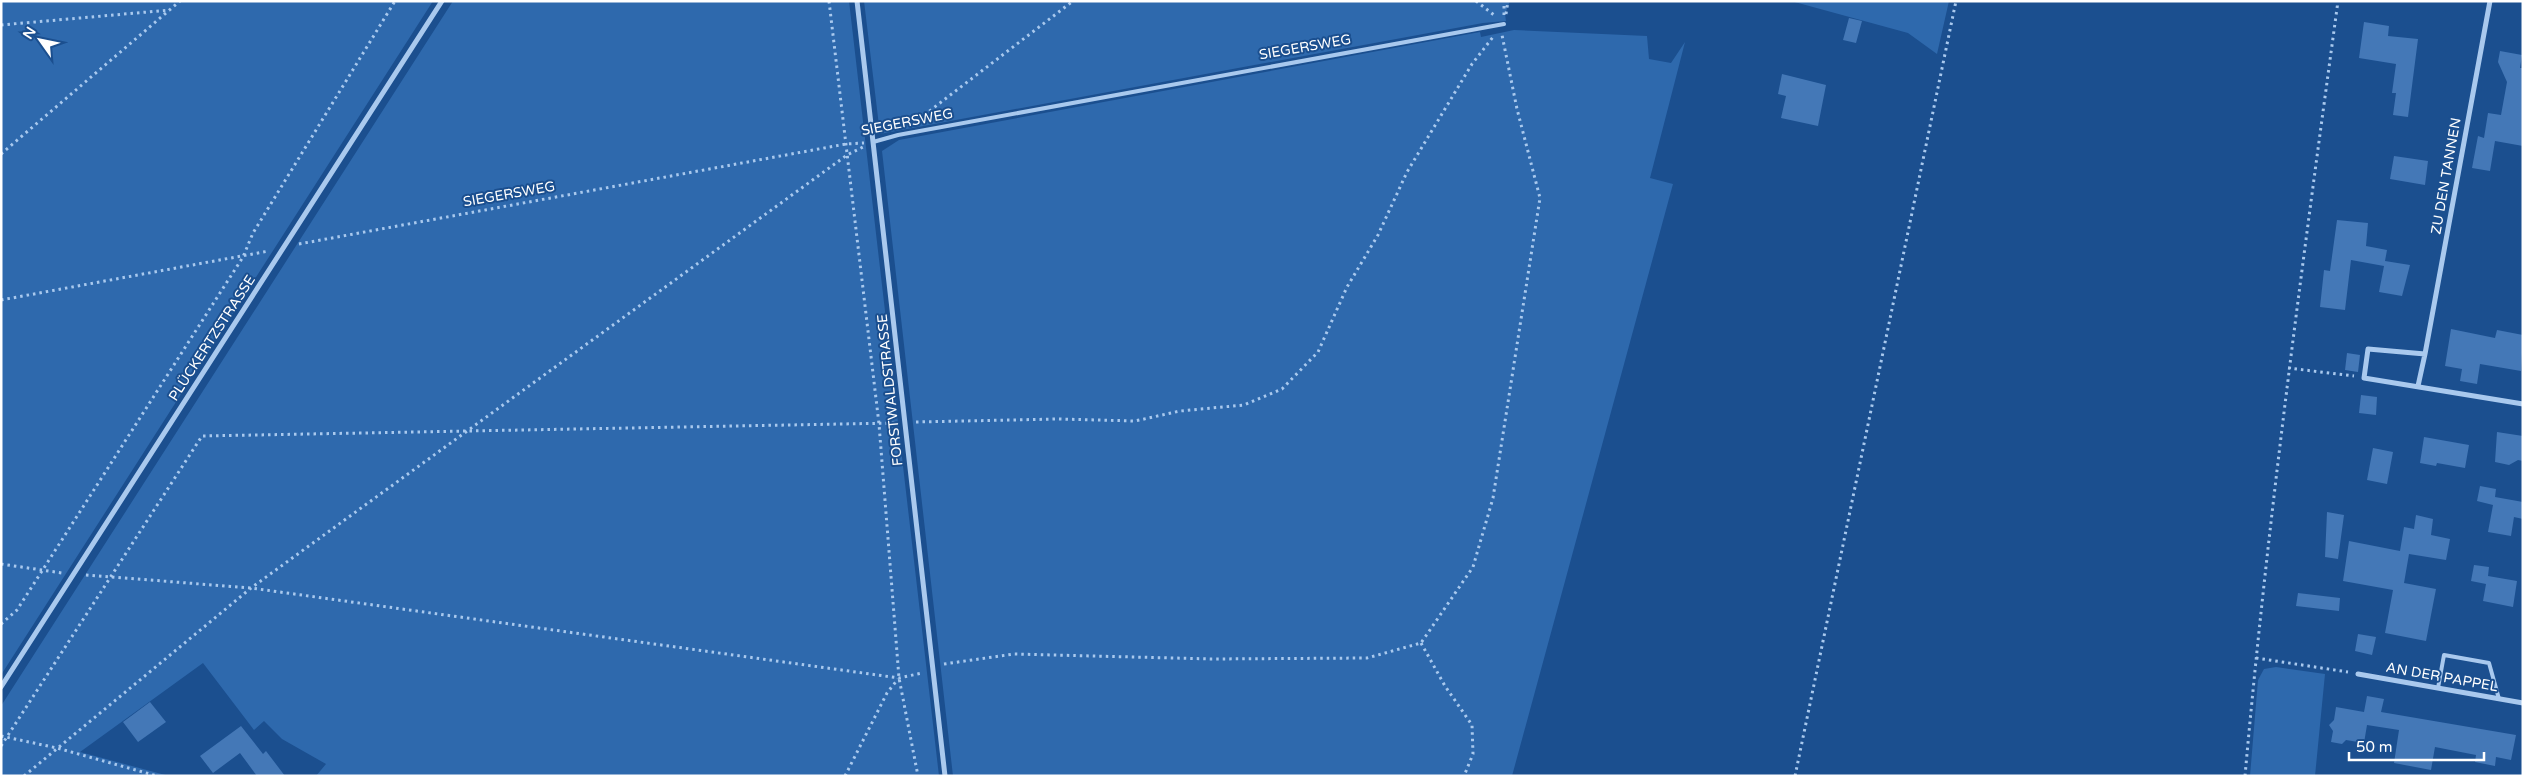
<svg xmlns="http://www.w3.org/2000/svg" width="2524" height="777" font-family="'Varela Round',sans-serif">
	<style>
		.green { fill: #2e69ad }
		.building { fill: #4478b7 }
		.lines { fill: none; stroke-linecap: round; stroke-linejoin: round }
		.path { stroke: #a9c9ee; stroke-width: 3; stroke-dasharray: 2.5 4; stroke-linecap: butt }
		.lane { stroke: #a9c9ee; stroke-width: 4 }
		.street { stroke: #a9c9ee; stroke-width: 5 }
		.labels { text-anchor: middle; dominant-baseline: central; stroke-width: 4; stroke-linejoin: round; paint-order: stroke }
		.street-label { font-size: 14px; fill: #fff; stroke: #1b4f8f }
	</style>
	<rect width="100%" height="100%" fill="#1b4f8f"/>
	<!-- green -->
	<path class="green" d="M1 1H433L1 675Z
		M453 1H849L939 776H316L326 764 282 739 264 721 254 730 203 663 80 752 169 776H1V706Z
		M864 1H1510L1505 14 1506 21 1483 23 880 134Z
		M1791 1H1949L1937 54 1908 33Z
		M1514 30 1647 36 1649 59 1671 63 1685 42 1650 178 1673 184 1512 776H953L882 151 899 140 1480 32 1481 37Z
		M2276 667 2325 674 2315 776H2250L2258 680 2264 669Z"/>
	<!-- building -->
	<path class="building" d="M1849 18 1862 21 1856 43 1843 40Z
		M2364 22 2389 26 2388 36 2418 39 2408 117 2393 115 2396 93H2392L2396 64 2359 58Z
		M2500 51 2522 55 2520 68H2523V146L2495 141 2490 171 2472 168 2478 136 2484 138 2488 113 2501 115 2507 82 2498 62Z
		M1782 74 1826 85 1818 126 1781 118 1786 96 1778 94Z
		M2394 156 2428 161 2425 185 2390 179Z
		M2337 220 2368 223 2366 246 2387 250 2385 261 2410 265 2402 296 2379 292 2384 266 2351 260 2345 310 2320 307 2324 270 2330 271Z
		M2451 329 2495 338 2497 330 2523 335 2521 371 2480 364 2477 384 2460 381 2462 369 2445 366Z
		M2347 353 2360 355 2358 372 2345 370Z
		M2361 395 2377 397 2376 415 2359 413Z
		M2497 432 2523 436V461L2518 460 2509 465 2495 462Z
		M2424 437 2469 445 2465 468 2437 463 2436 466 2420 463Z
		M2373 448 2393 452 2387 484 2367 480Z
		M2480 486 2496 489 2495 497 2523 502V519L2514 517 2511 536 2488 532 2493 505 2477 501Z
		M2327 512 2344 515 2338 559 2325 557Z
		M2416 515 2433 519 2431 535 2450 539 2446 560 2409 554 2404 583 2436 589 2426 641 2385 633 2393 590 2343 581 2349 541 2400 551 2404 527 2414 529Z
		M2474 565 2489 567 2488 576 2517 581 2513 607 2483 601 2486 584 2471 581Z
		M2298 593 2340 598 2339 611 2296 606Z
		M2358 634 2376 637 2372 655 2355 651Z
		M2367 696 2384 699 2381 712 2516 735 2511 760 2496 757 2495 766 2475 762 2476 755 2435 747 2431 770 2394 763 2399 730 2367 725 2364 743 2346 740 2342 744 2331 742 2333 731 2329 725 2334 720 2336 707 2364 712Z
		M150 702 166 722 138 742 123 722Z
		M241 726 263 754 266 751 285 776H257L240 753 213 773 200 756Z"/>
	<g class="lines">
		<!-- path -->
		<path class="path" d="M829 1 879 424 899 678 918 776
			M1476 1 1494 15
			M1506 14 1508 1
			M1504 15V1
			M1 25 170 10
			M919 119 1073 1
			M1 154 180 1
			M299 244 846 144 864 143
			M1 300 269 251
			M2288 368 2354 376
			M916 422 1058 419 1135 421 1180 411 1244 405 1282 389 1318 352 1347 287 1378 235 1407 172 1472 64 1493 37
			M1 564 62 573
			M86 575 251 588 899 678 922 673
			M1 624 17 610 243 257 253 233 395 1
			M1421 643 1445 686 1472 725 1473 754 1464 776
			M2256 658 2348 672
			M944 664 1014 654 1212 659 1367 658 1421 643 1473 567 1493 498 1540 198 1517 109 1502 35
			M1 736 57 748 157 776
			M1 746 202 436 895 423
			M24 776 251 588 847 155 863 147
			M845 776 887 693 898 679
			M1795 776 1956 1
			M2245 776C2268 517 2303 259 2338 1"/>
		<!-- lane -->
		<path class="lane" d="M873 142 898 135 1504 24
			M2438 688 2444 655 2489 663 2499 699"/>
		<!-- street -->
		<path class="street" d="M857 1 945 776
			M2425 354 2490 1
			M2418 386 2425 354 2368 349 2364 378 2523 404
			M2358 674 2523 703
			M1 687 442 1"/>
	</g>
	<g class="labels">
		<!-- street labels -->
		<g class="street-label">
			<text transform="translate(1305 47) rotate(-10)">SIEGERSWEG</text>
			<text transform="translate(907 122) rotate(-11)">SIEGERSWEG</text>
			<text transform="translate(2446 176) rotate(-80)">ZU DEN TANNEN</text>
			<text transform="translate(509 194) rotate(-10)">SIEGERSWEG</text>
			<text transform="translate(212 338) rotate(-57)">PLÜCKERTZSTRASSE</text>
			<text transform="translate(890 390) rotate(-96)">FORSTWALDSTRASSE</text>
			<text transform="translate(2442 677) rotate(10)">AN DER PAPPEL</text>
		</g>
	</g>
	<!-- border -->
	<rect width="2524" height="777" fill="none" stroke="#ffffff" stroke-width="5"/>
	<!-- north arrow -->
	<g transform="translate(40 40) rotate(303)" stroke="#1b4f8f" stroke-width="4" paint-order="stroke">
	<path d="M0-4L9 19L0 12L-9 19Z" fill="#ffffff"/>
	<text y="-8" font-size="14" font-weight="bold" text-anchor="middle" fill="#ffffff">N</text>
	</g>
	<!-- scale -->
	<path d="M2349 752v8h135v-8" fill="none" stroke="#ffffff" stroke-width="2.5"/>
	<text x="2356" y="752" font-size="15" fill="#ffffff" stroke="#1b4f8f" stroke-width="4" paint-order="stroke">50 m</text>
</svg>
